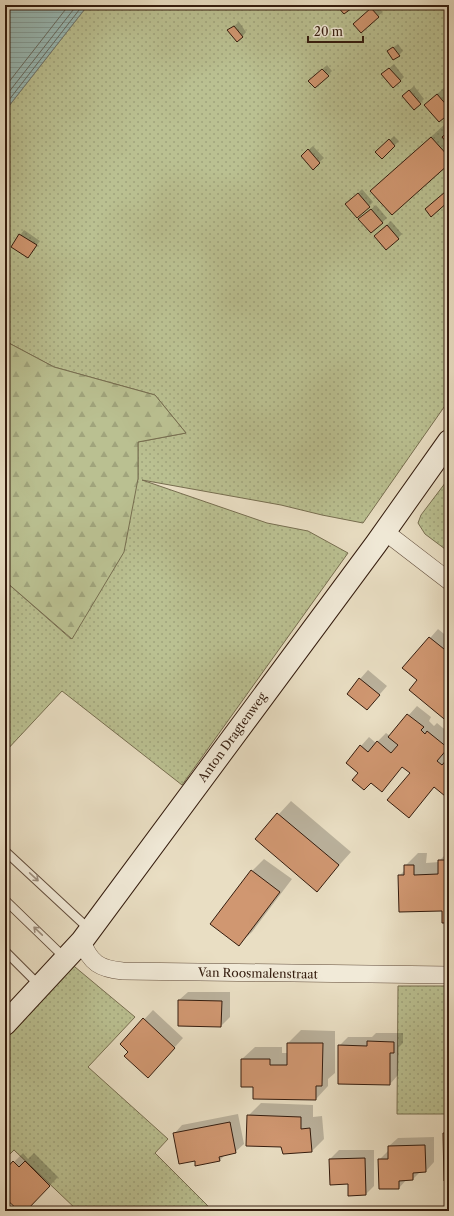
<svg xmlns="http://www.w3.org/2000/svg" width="454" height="1216" font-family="'Libre Caslon Text',serif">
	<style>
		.grass { fill: url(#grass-dots); stroke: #776e50 }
		.forest { fill: url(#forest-firs); stroke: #776e50 }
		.water { fill: url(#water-rules); stroke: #707b74 }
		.shadow { fill: #0003 }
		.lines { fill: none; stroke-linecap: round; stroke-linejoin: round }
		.shore { stroke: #666c63; stroke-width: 1 }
		.building { fill: #d09771; stroke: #341c0e }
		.lane-casing { stroke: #614c3b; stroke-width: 10 }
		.street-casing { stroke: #614c3b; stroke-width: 18 }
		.secondary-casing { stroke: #341c0e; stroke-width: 24 }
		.lane { stroke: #f1ead8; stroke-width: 8 }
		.street { stroke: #f1ead8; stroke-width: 17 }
		.secondary { stroke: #f1ead8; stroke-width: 22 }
		.oneway { stroke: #9c8d7d }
		.labels { text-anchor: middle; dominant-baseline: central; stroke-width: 4; stroke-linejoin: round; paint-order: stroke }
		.street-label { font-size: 12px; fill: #341c0e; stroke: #f1ead8 }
	</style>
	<defs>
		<pattern id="grass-dots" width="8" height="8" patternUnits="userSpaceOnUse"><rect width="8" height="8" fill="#bac091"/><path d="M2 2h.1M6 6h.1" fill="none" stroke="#a0a47c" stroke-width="1.8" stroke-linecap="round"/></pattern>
		<pattern id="forest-firs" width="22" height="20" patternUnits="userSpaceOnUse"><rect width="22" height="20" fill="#bac091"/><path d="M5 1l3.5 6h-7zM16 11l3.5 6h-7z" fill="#a0a47c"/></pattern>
		<pattern id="water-rules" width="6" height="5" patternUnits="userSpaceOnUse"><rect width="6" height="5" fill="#98bbb8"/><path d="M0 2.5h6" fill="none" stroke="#84a09d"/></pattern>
	</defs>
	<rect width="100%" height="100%" fill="#e9dec3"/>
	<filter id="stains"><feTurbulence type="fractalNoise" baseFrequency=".005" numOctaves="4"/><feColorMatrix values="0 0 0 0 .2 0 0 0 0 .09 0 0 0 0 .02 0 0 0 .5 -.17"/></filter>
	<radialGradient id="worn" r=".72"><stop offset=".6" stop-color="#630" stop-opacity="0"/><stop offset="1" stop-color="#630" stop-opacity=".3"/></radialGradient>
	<!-- grass -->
	<path class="grass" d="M88 5H449V400L363 523 322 515 281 505 142 480 267 523 308 531 348 553 182 785 62 691 5 752V581L71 639 138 479V442L186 433 155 395 54 367 5 341V111Z
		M449 478V552L425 534 418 523 421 515Z
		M69 962 135 1017 88 1067 168 1139 155 1153 213 1211H78L14 1150 5 1159V1034Z
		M398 986H449V1114H397Z"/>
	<!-- forest -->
	<path class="forest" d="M5 341 54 367 155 395 186 433 138 442V479L124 552 72 639 5 581Z"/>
	<!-- water -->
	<path class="water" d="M5 5H88L5 111Z"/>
	<!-- shadow -->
	<path class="shadow" d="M376 5 383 12 361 31 359 20Z
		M239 22 246 32 242 37 229 30Z
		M398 44 403 51 399 55 388 51Z
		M394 64 404 77 394 87 387 70Z
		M327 65 332 71 328 75 313 77Z
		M414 86 424 99 420 103 403 96Z
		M446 86 449 89V113L425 105Z
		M444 125 449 131V162L371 191Z
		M394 136 399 141 382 157 377 152Z
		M313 146 324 158 313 168 306 152Z
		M362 189 373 202 369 206 351 200Z
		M449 189V200L430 205Z
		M376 205 387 218 371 232 364 215Z
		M391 221 402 234 398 238 379 232Z
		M24 230 40 241 28 257 12 246Z
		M438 629 449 638V722L418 680 404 668Z
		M368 670 387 686 367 709 360 679Z
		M417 706 431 717 429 721 434 726 437 723 449 733V747L445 752 449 755V791L435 786 409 817 411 773 403 766 382 790 360 773 361 746 369 737 376 743 386 733 390 736Z
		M291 801 351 852 317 890 256 839Z
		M449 851V922L442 910 400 875 405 870V866L418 853H427L426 863 439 862V861Z
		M264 859 292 879 252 932 239 944 252 871Z
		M188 992H230V1017L221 1026 179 1000Z
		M153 1010 183 1038 156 1068 129 1052 121 1044Z
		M301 1030 335 1031V1073L328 1079V1086L316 1099 254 1086 242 1059 255 1047H282V1053H288V1043Z
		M376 1033H403V1043L399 1047 398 1075 390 1084 339 1046 348 1037H372Z
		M261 1103 313 1105V1117L322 1116 324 1139 312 1151 282 1146 248 1116Z
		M238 1114 244 1144 235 1152 226 1154 220 1160H195L174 1134 182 1125Z
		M449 1129V1179L444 1134Z
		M434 1137V1162L426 1171H421L413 1179H407L399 1188 379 1160 388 1151 389 1146 398 1138Z
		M339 1150H374V1186L366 1194 349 1183 330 1159Z
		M23 1153 28 1159 34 1153 58 1177 25 1211H20L5 1196V1171Z"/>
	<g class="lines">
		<!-- shore -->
		<path class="shore" d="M5 87 69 5
			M5 97 77 5
			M5 105 83 5"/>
	</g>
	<!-- building -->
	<path class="building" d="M336 5H349L352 8 344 14Z
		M371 8 379 17 361 33 353 24Z
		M234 26 243 37 237 42 227 30Z
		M393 47 400 56 393 60 387 51Z
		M389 68 401 81 393 88 381 74Z
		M322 69 329 76 315 88 308 81Z
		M409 90 421 104 414 110 402 96Z
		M437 94 449 108V114L439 122 424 105Z
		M449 131V145L442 137Z
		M431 137 449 157V164L392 215 370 191Z
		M389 139 395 146 382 159 375 152Z
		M308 149 320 163 313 170 301 156Z
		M445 192 449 196V201L431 217 425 209Z
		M358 193 370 207 357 218 345 204Z
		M371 209 383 223 371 233 358 219Z
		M387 225 399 239 386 250 374 236Z
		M19 234 37 245 28 258 11 247Z
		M449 313V322L445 316Z
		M429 637 449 653V723L409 690 417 680 402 668Z
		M359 678 380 695 367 710 347 694Z
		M407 714 424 727 421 730 425 734 427 731 448 748 437 761 442 765 449 757V792L445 796 434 787 409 818 387 800 410 773 402 767 382 792 371 783 364 790 352 780 358 773 346 763 360 745 368 752 377 741 391 753 398 745 388 737Z
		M277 813 339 865 317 892 255 839Z
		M438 860H449V923H442V911L399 912 398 875H404V865H414V875L438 874Z
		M251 870 280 892 239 946 210 924Z
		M178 1000 222 1001 221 1027 178 1026Z
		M143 1018 175 1048 148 1078 124 1056 128 1052 120 1044Z
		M367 1041 394 1042V1053H390V1085L338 1084V1045L367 1046Z
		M287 1043H323L322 1086H316V1100L253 1099V1087H241V1059H270V1065H287Z
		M247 1115 301 1117V1129L310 1128 312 1152 283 1154 281 1147 246 1146Z
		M230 1122 236 1153 219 1157 220 1161 195 1166V1161L179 1164 173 1133Z
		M443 1133H449V1180L444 1181Z
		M425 1145 426 1172 413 1173V1180L399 1181V1189H379L378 1159H388V1146Z
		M365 1158 366 1195 348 1196V1184L330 1185 329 1159Z
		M13 1161 19 1167 25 1161 50 1186 26 1211H19L5 1198V1170Z"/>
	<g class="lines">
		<defs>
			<path id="lane" d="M5 851 89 929
				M5 900 65 958
				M5 951 40 986"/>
			<path id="street" d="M384 531 449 581
				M82 941C90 963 100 969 123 971L449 975"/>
			<path id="secondary" d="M5 1024 82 941 376 544 449 441"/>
		</defs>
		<!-- lane casing -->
		<use href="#lane" class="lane-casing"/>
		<!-- street casing -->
		<use href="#street" class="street-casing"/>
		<!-- secondary casing -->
		<use href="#secondary" class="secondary-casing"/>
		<!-- lane -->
		<use href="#lane" class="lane"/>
		<!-- street -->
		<use href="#street" class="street"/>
		<!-- secondary -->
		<use href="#secondary" class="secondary"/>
	</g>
	<!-- one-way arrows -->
	<defs><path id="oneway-shaft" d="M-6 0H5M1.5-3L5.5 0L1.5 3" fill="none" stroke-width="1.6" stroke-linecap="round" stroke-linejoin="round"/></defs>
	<g class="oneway">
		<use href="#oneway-shaft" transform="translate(34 877) rotate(43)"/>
		<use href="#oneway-shaft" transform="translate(38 931) rotate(-136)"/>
	</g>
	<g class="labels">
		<!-- street labels -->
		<g class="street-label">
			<text transform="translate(232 737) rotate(-54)">Anton Dragtenweg</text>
			<text transform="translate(258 973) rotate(1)">Van Roosmalenstraat</text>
		</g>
	</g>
	<!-- margin -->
	<rect width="454" height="1216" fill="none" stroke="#e9dec3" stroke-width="20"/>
	<rect x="6" y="6" width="442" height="1204" fill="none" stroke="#341c0e" stroke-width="2"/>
	<rect x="10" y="10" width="434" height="1196" fill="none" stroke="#341c0e"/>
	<!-- scale -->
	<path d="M308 36v6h55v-6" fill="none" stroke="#341c0e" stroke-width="2"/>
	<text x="314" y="36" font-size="12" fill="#341c0e" stroke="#f1ead8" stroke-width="3" paint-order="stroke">20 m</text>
	<rect width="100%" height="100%" filter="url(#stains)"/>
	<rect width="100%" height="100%" fill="url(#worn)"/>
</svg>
